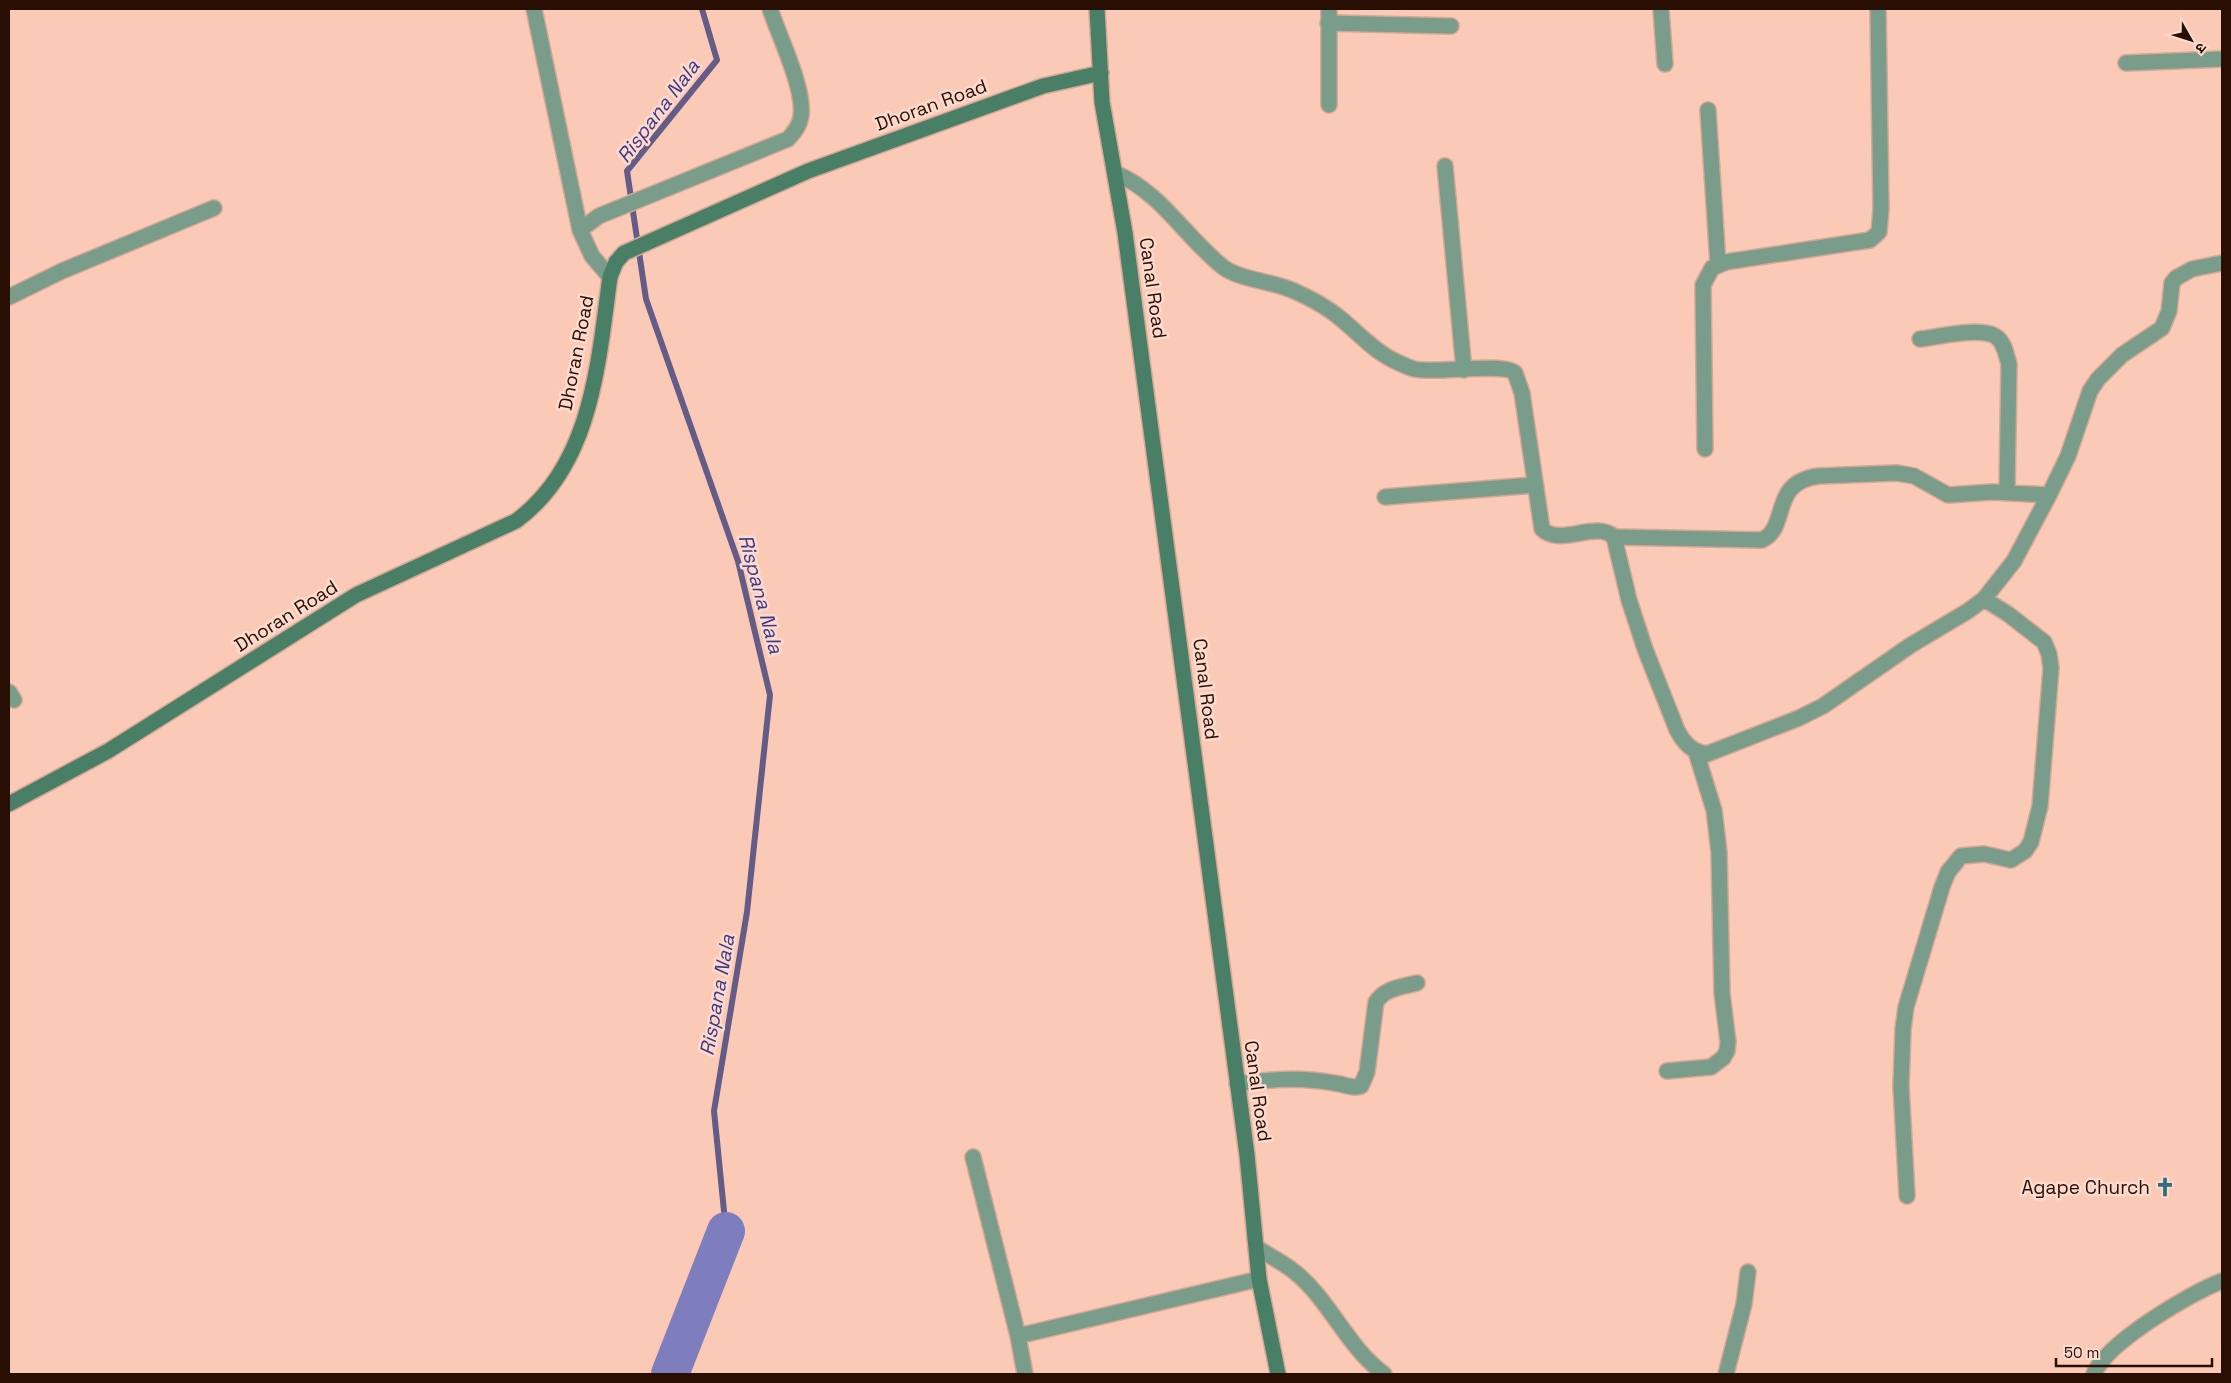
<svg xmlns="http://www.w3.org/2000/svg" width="2231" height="1383" font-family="'Space Grotesk','Noto Sans Devanagari',sans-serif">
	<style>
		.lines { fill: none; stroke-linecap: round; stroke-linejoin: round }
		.stream { stroke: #645c86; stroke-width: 6 }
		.river { stroke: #7e7dbe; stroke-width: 38 }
		.street-casing { stroke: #d4a896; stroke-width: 18 }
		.secondary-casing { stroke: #d4a896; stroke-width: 18 }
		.street { stroke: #799c8b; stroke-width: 15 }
		.secondary { stroke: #497f67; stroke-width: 15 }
		.labels { text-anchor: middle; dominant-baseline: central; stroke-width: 5; stroke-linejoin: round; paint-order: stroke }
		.street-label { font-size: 19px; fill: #290e03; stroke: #fcdbce }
		.poi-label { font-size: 19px; fill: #290e03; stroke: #fcdbce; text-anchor: end }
		.water-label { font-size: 20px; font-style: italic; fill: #403887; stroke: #fcdbce }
	</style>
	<rect width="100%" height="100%" fill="#facab6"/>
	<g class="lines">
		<!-- stream -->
		<path class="stream" d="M702 9 717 60 627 171 646 299 738 561 770 695 747 912 714 1111 726 1231"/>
		<!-- river -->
		<path class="river" d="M670 1374 726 1231"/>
		<defs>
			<path id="street" d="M534 9 580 230 592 256 610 277
				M1329 9V105
				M1661 9 1665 64
				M1328 23 1451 26
				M2126 63 2222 59
				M1708 110 1718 265
				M1445 166 1464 370
				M1115 173C1161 192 1185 237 1223 267 1240 280 1273 281 1294 291 1310 298 1327 307 1340 318 1357 332 1373 350 1393 360 1399 363 1407 367 1414 369 1436 374 1503 362 1515 373L1522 393 1542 529C1560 547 1596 520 1614 537L1629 600 1645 649 1677 730C1684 743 1692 752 1707 754L1799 718 1823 706 1911 645 1968 611 1984 599 2014 561 2049 495 2068 456 2090 391 2098 379 2122 355 2162 328 2169 311 2172 283 2176 278 2192 269 2222 263
				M580 230 599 216 788 139C795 132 800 125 801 116 805 89 779 36 770 9
				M9 297 62 271 214 208
				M1920 339C1938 337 1979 327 1995 336 2004 341 2006 354 2009 364L2007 492
				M1705 449 1703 285 1712 268 1726 262 1870 240 1879 232 1881 209 1878 9
				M1385 497 1534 485
				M1614 537 1762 540C1790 527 1769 482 1819 476L1897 473 1914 476 1948 495 1993 492 2049 495
				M9 692 14 700
				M1667 1071 1711 1067 1723 1058 1727 1051 1728 1042 1722 993 1719 852 1714 810 1696 752
				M1237 1084C1271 1079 1301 1077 1334 1083 1343 1084 1353 1089 1361 1086L1367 1072 1376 1002C1385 988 1401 987 1417 983
				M973 1157 1018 1336
				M1907 1196 1901 1086 1903 1029 1906 1007 1942 887 1948 872 1961 856 1984 854 2011 860 2025 851 2031 842 2040 806 2051 668 2049 654 2044 642 2008 614 1984 599
				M1257 1248C1270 1256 1284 1263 1296 1273 1330 1301 1348 1348 1384 1374
				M1025 1374 1018 1336 1259 1279
				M1726 1374 1744 1304 1748 1272
				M2094 1374C2106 1343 2190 1293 2222 1281"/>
			<path id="secondary" d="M1097 9 1102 102 1125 233 1247 1155 1259 1279 1278 1374
				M9 804 108 751 356 595 516 521C592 465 598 364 610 277L616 262 624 253 808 171 1043 86 1101 73"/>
		</defs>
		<!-- street casing -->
		<use href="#street" class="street-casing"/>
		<!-- secondary casing -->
		<use href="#secondary" class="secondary-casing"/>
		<!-- street -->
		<use href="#street" class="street"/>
		<!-- secondary -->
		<use href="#secondary" class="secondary"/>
	</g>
	<!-- icons -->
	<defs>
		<symbol id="church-bare" viewBox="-9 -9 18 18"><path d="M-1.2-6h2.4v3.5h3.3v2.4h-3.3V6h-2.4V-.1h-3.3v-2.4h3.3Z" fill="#2d6c81" stroke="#fcdbce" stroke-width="2.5" paint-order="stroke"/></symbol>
	</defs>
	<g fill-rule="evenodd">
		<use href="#church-bare" x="2151" y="1173" width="28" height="28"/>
	</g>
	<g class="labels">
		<!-- street labels -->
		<g class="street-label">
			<text transform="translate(931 105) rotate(-20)">Dhoran Road</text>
			<text transform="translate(1153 288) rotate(82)">Canal Road</text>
			<text transform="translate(576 353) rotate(-79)">Dhoran Road</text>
			<text transform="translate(286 616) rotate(-32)">Dhoran Road</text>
			<text transform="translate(1206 689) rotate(83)">Canal Road</text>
			<text transform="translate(1258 1091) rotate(82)">Canal Road</text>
		</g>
		<!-- poi labels -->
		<g class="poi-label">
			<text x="2150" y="1187">Agape Church</text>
		</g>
		<!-- water labels -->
		<g class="water-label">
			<text transform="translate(658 111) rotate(-53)">Rispana Nala</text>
			<text transform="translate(761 594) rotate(75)">Rispana Nala</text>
			<text transform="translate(717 995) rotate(-80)">Rispana Nala</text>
		</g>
	</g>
	<!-- border -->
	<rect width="2231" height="1383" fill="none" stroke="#290e03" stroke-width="20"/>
	<!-- north arrow -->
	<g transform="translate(2191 40) rotate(129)" stroke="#fcdbce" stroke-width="4" paint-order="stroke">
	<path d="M0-4L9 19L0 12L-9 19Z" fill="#290e03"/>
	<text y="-8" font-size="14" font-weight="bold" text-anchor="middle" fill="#290e03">उ</text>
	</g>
	<!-- scale -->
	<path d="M2056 1358v8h156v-8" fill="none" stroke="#290e03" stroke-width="2.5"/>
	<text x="2064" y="1358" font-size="15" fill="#290e03" stroke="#fcdbce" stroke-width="4" paint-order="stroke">50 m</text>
</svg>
